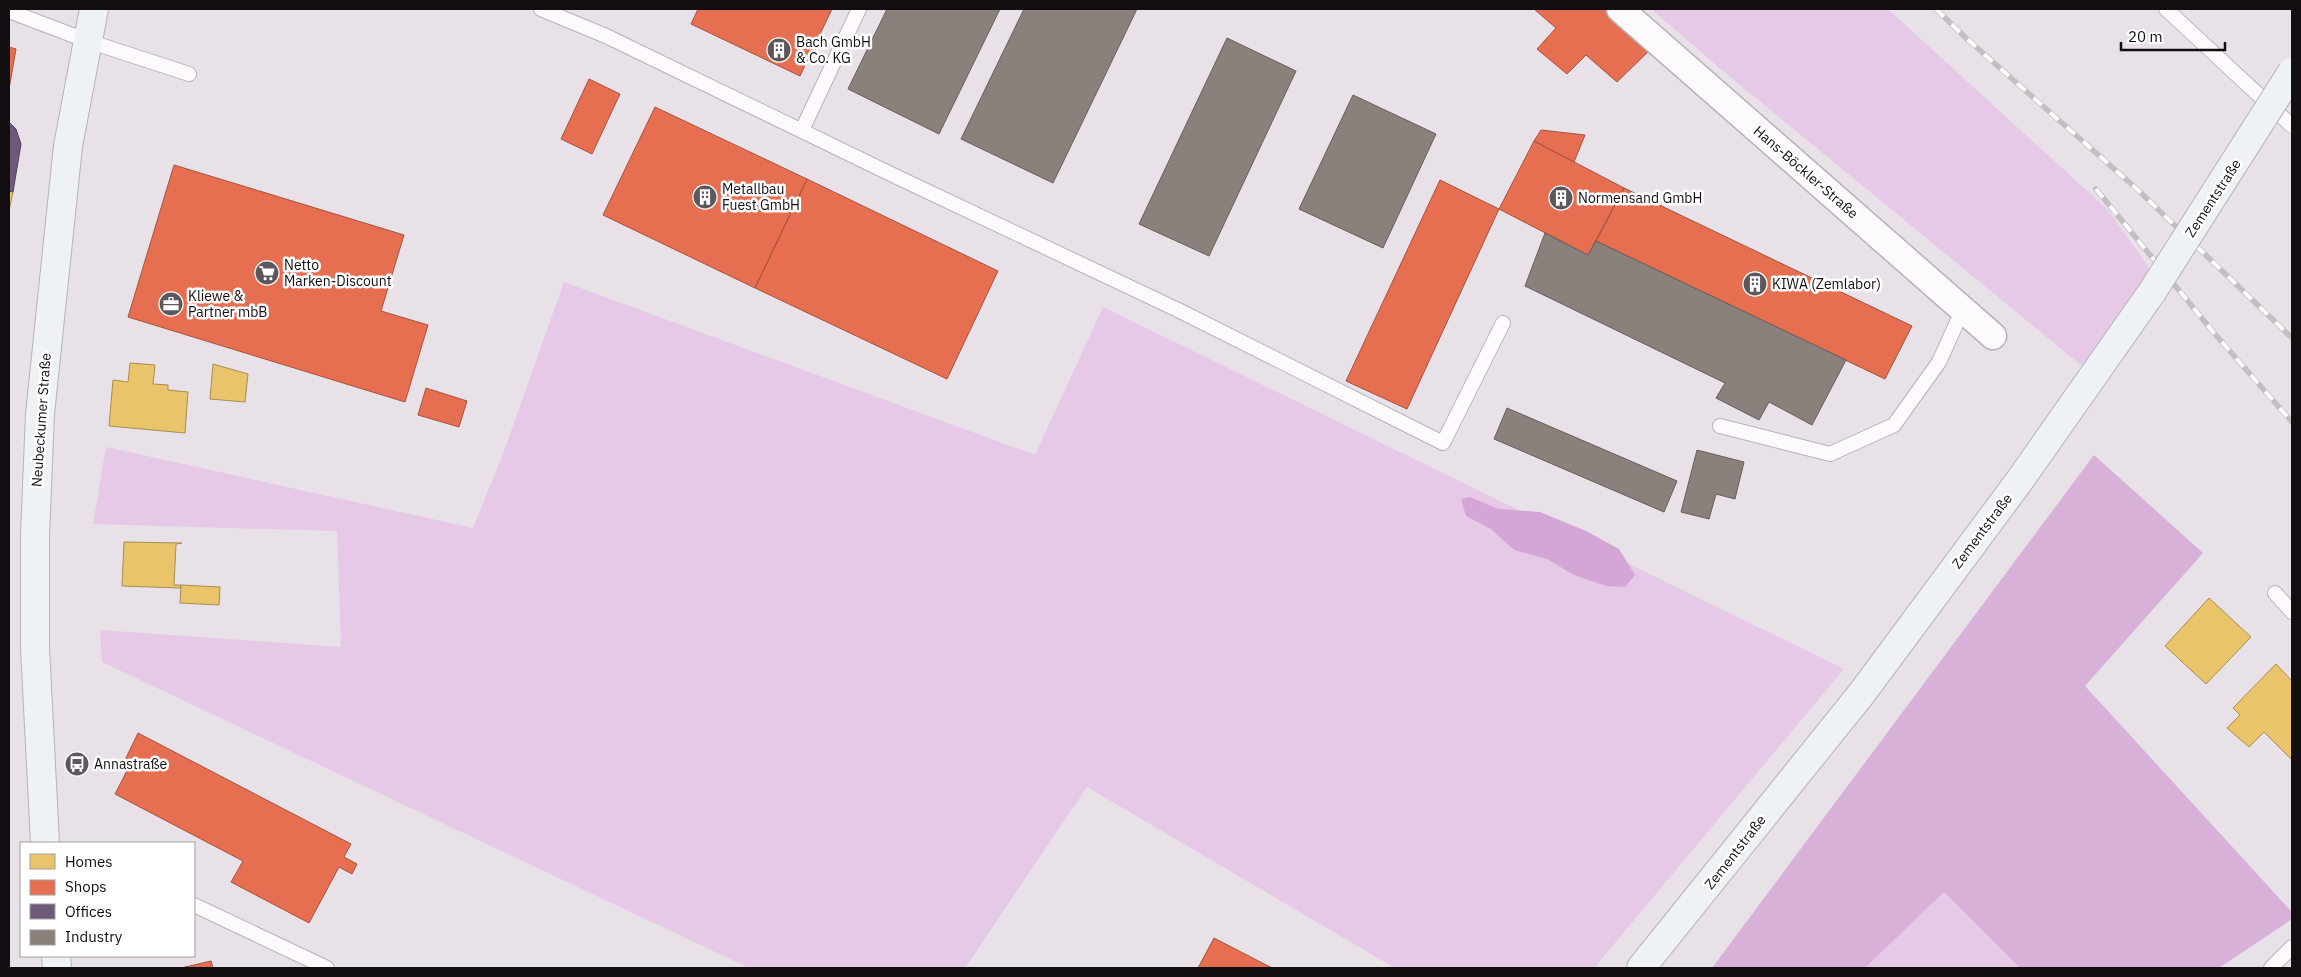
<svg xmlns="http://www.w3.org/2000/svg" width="2301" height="977" font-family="'IBM Plex Sans',sans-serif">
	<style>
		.green { fill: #e6c8e7 }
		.forest { fill: #d7b1d8 }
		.water { fill: #d4a6d5 }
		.homes { fill: #e9c46a; stroke: #a88d4f }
		.shops { fill: #e76f51; stroke: #a7523e }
		.offices { fill: #6d597a; stroke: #51425a }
		.industry { fill: #8a817c; stroke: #665e5c }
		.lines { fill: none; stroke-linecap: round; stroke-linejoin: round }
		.lane-casing { stroke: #b7b2b7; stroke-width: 16 }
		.street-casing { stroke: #b7b2b7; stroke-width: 29 }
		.secondary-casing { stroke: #b7b2b7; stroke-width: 30 }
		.lane { stroke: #fcfafc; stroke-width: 14 }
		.street { stroke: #fcfafc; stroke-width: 26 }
		.secondary { stroke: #eff2f4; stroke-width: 28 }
		.rail-casing { stroke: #c1c0c1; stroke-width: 5.5 }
		.rail { stroke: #fff; stroke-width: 4; stroke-dasharray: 11; stroke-linecap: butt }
		.secondary-bridge-casing { stroke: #b7b2b7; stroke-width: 30; stroke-linecap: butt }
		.secondary-bridge { stroke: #eff2f4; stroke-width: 28 }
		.labels { text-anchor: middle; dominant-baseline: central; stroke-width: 5; stroke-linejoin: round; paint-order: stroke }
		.poi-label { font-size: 14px; fill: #110d11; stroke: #fff; text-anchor: start }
		.street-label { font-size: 14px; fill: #110d11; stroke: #fff }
	</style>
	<rect width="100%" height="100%" fill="#e8e1e8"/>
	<!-- green -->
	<path class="green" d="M1651 9H1888L2108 210 2150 269 2082 366 1723 71Z
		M564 282 1035 455 1103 307 1844 669 1594 968H1395L1087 787 965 968H749L102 662 100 630 341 647 337 531 93 524 106 447 473 528 503 454Z
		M1944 892 2020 968H1865Z"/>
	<!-- forest -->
	<path class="forest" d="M2094 455 2203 553 2085 686 2292 912V919L2219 968H2020L1944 892 1865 968H1712Z"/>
	<!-- water -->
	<path class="water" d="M1470 497 1498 509 1540 512 1586 531 1619 549 1635 575 1625 587 1606 586 1574 575 1547 559 1514 550 1491 529 1466 516 1461 499Z"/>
	<!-- homes -->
	<path class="homes" d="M9 191 13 192 9 211Z
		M130 363 155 365 153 384 168 385V390L188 392 185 433 109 426 113 380 128 382Z
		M213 364 248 374 245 402 210 399Z
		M124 542 182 543 176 544 174 585H181L180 588 122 586Z
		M181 585 220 587 219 605 180 603Z
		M2209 598 2251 637 2206 684 2165 646Z
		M2276 664 2292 681V760L2264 732 2249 747 2227 728 2240 715 2233 708Z"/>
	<!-- shops -->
	<path class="shops" d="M698 9H832L800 76 691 24Z
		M1534 9H1607L1652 48 1617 82 1586 55 1567 74 1537 49 1556 28Z
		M9 47 16 49 9 89Z
		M589 79 620 94 592 154 561 139Z
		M655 107 807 179 755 288 603 215Z
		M1541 130 1585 135 1574 162 1534 141Z
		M1534 141 1624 188 1588 255 1499 209Z
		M174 165 404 235 381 311 428 325 405 402 128 317Z
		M807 179 998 271 947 379 755 288Z
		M1440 180 1499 209 1407 409 1346 381Z
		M1624 188 1912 326 1885 379 1596 241Z
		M426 388 467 401 459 427 418 415Z
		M138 733 351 844 344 857 357 864 352 874 339 867 309 923 231 882 243 861 115 794 132 761 126 758Z
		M1214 938 1272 968H1198Z
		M211 961 213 968H181Z"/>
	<!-- offices -->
	<path class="offices" d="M9 122 16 129 21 144 13 192 9 191Z"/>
	<!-- industry -->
	<path class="industry" d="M887 9H1000L939 134 848 89Z
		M1024 9H1137L1053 183 961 139Z
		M1227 38 1296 71 1209 256 1139 224Z
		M1353 95 1436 134 1383 248 1299 209Z
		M1545 233 1588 255 1596 241 1846 360 1812 425 1769 402 1759 420 1716 398 1725 383 1525 286Z
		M1507 408 1677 481 1664 512 1494 439Z
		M1697 450 1744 462 1735 499 1716 494 1709 519 1681 512Z"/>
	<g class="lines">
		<defs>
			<path id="lane" d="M541 9 606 36 897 177 1178 310 1443 443 1503 323
				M2166 9 2292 126
				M9 11 88 41 189 74
				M802 130 859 9
				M1720 426 1830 454 1894 425 1939 362 1963 309
				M2275 593 2292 612
				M194 905 327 968
				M2271 968 2292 947"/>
			<path id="street" d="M1620 9 1993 336"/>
			<path id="secondary" d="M45 843 35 648V535L40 414 68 146 94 9
				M56 956 57 968
				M1641 968 1862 693 2020 480 2152 292"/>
		</defs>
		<!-- lane casing -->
		<use href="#lane" class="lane-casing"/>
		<!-- street casing -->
		<use href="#street" class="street-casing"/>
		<!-- secondary casing -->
		<use href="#secondary" class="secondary-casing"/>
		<!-- lane -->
		<use href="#lane" class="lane"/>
		<!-- street -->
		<use href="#street" class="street"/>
		<!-- secondary -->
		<use href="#secondary" class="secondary"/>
		<defs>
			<path id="rail" d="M1936 9 1967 39 2138 190 2292 338
				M2096 189 2214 333 2292 422"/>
		</defs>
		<!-- rail casing -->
		<use href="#rail" class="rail-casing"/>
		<!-- rail -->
		<use href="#rail" class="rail"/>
		<defs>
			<path id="secondary-bridge" d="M2152 292 2292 72"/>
		</defs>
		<!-- secondary-bridge casing -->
		<use href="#secondary-bridge" class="secondary-bridge-casing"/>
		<!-- secondary-bridge -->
		<use href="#secondary-bridge" class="secondary-bridge"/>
	</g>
	<!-- icons -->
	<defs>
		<symbol id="building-disc" viewBox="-11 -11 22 22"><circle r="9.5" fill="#5c575c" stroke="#fff"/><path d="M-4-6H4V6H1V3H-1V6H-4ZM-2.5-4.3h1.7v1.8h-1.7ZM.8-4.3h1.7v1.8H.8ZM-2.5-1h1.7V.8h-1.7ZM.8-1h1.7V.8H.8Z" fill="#fff"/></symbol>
		<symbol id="supermarket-disc" viewBox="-11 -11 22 22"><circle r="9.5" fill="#5c575c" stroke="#fff"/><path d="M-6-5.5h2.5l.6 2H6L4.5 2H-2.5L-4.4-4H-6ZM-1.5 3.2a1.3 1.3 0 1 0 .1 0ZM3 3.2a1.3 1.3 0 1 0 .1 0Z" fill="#fff"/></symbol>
		<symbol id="office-disc" viewBox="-11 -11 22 22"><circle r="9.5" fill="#5c575c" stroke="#fff"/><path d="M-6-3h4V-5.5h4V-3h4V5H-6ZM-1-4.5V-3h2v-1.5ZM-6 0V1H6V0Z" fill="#fff"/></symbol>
		<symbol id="bus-disc" viewBox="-11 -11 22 22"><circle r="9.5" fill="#5c575c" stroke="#fff"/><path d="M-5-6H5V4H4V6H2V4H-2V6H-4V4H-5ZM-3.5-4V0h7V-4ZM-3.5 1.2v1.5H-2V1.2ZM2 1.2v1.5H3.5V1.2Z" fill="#fff"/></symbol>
	</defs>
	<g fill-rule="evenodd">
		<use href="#building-disc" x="765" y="36" width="28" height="28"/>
		<use href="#building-disc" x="691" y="183" width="28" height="28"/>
		<use href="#building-disc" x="1547" y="184" width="28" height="28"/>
		<use href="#supermarket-disc" x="253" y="259" width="28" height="28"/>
		<use href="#building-disc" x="1741" y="270" width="28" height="28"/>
		<use href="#office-disc" x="157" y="290" width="28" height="28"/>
		<use href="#bus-disc" x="63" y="750" width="28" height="28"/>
	</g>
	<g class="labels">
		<!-- poi labels -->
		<g class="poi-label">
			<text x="796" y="42">Bach GmbH<tspan x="796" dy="16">&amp; Co. KG</tspan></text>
			<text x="722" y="189">Metallbau<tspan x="722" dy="16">Fuest GmbH</tspan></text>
			<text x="1578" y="198">Normensand GmbH</text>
			<text x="284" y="265">Netto<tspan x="284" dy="16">Marken-Discount</tspan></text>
			<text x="1772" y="284">KIWA (Zemlabor)</text>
			<text x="188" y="296">Kliewe &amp;<tspan x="188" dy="16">Partner mbB</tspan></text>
			<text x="94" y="764">Annastraße</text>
		</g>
		<!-- street labels -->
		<g class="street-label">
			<text transform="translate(1806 172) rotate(41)">Hans-Böckler-Straße</text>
			<text transform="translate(2213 198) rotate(-57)">Zementstraße</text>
			<text transform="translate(41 420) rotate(-86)">Neubeckumer Straße</text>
			<text transform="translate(1982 531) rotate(-53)">Zementstraße</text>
			<text transform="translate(1735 852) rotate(-52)">Zementstraße</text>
		</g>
	</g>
	<!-- border -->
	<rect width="2301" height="977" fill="none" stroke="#110d11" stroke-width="20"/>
	<!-- legend -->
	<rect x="20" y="842" width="175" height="115" fill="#ffffff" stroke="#a09ea0"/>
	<rect x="30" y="854" width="25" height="15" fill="#e9c46a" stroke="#a09ea0"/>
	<text x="65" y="867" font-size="15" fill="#110d11">Homes</text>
	<rect x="30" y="880" width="25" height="15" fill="#e76f51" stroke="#a09ea0"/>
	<text x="65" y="892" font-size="15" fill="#110d11">Shops</text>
	<rect x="30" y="904" width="25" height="15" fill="#6d597a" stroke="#a09ea0"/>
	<text x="65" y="917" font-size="15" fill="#110d11">Offices</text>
	<rect x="30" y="930" width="25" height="15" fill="#8a817c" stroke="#a09ea0"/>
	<text x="65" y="942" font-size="15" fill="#110d11">Industry</text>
	<!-- scale -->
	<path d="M2121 42v8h104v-8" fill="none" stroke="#110d11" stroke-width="2.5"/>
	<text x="2128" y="42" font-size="15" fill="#110d11" stroke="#ffffff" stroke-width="4" paint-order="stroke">20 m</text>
</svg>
